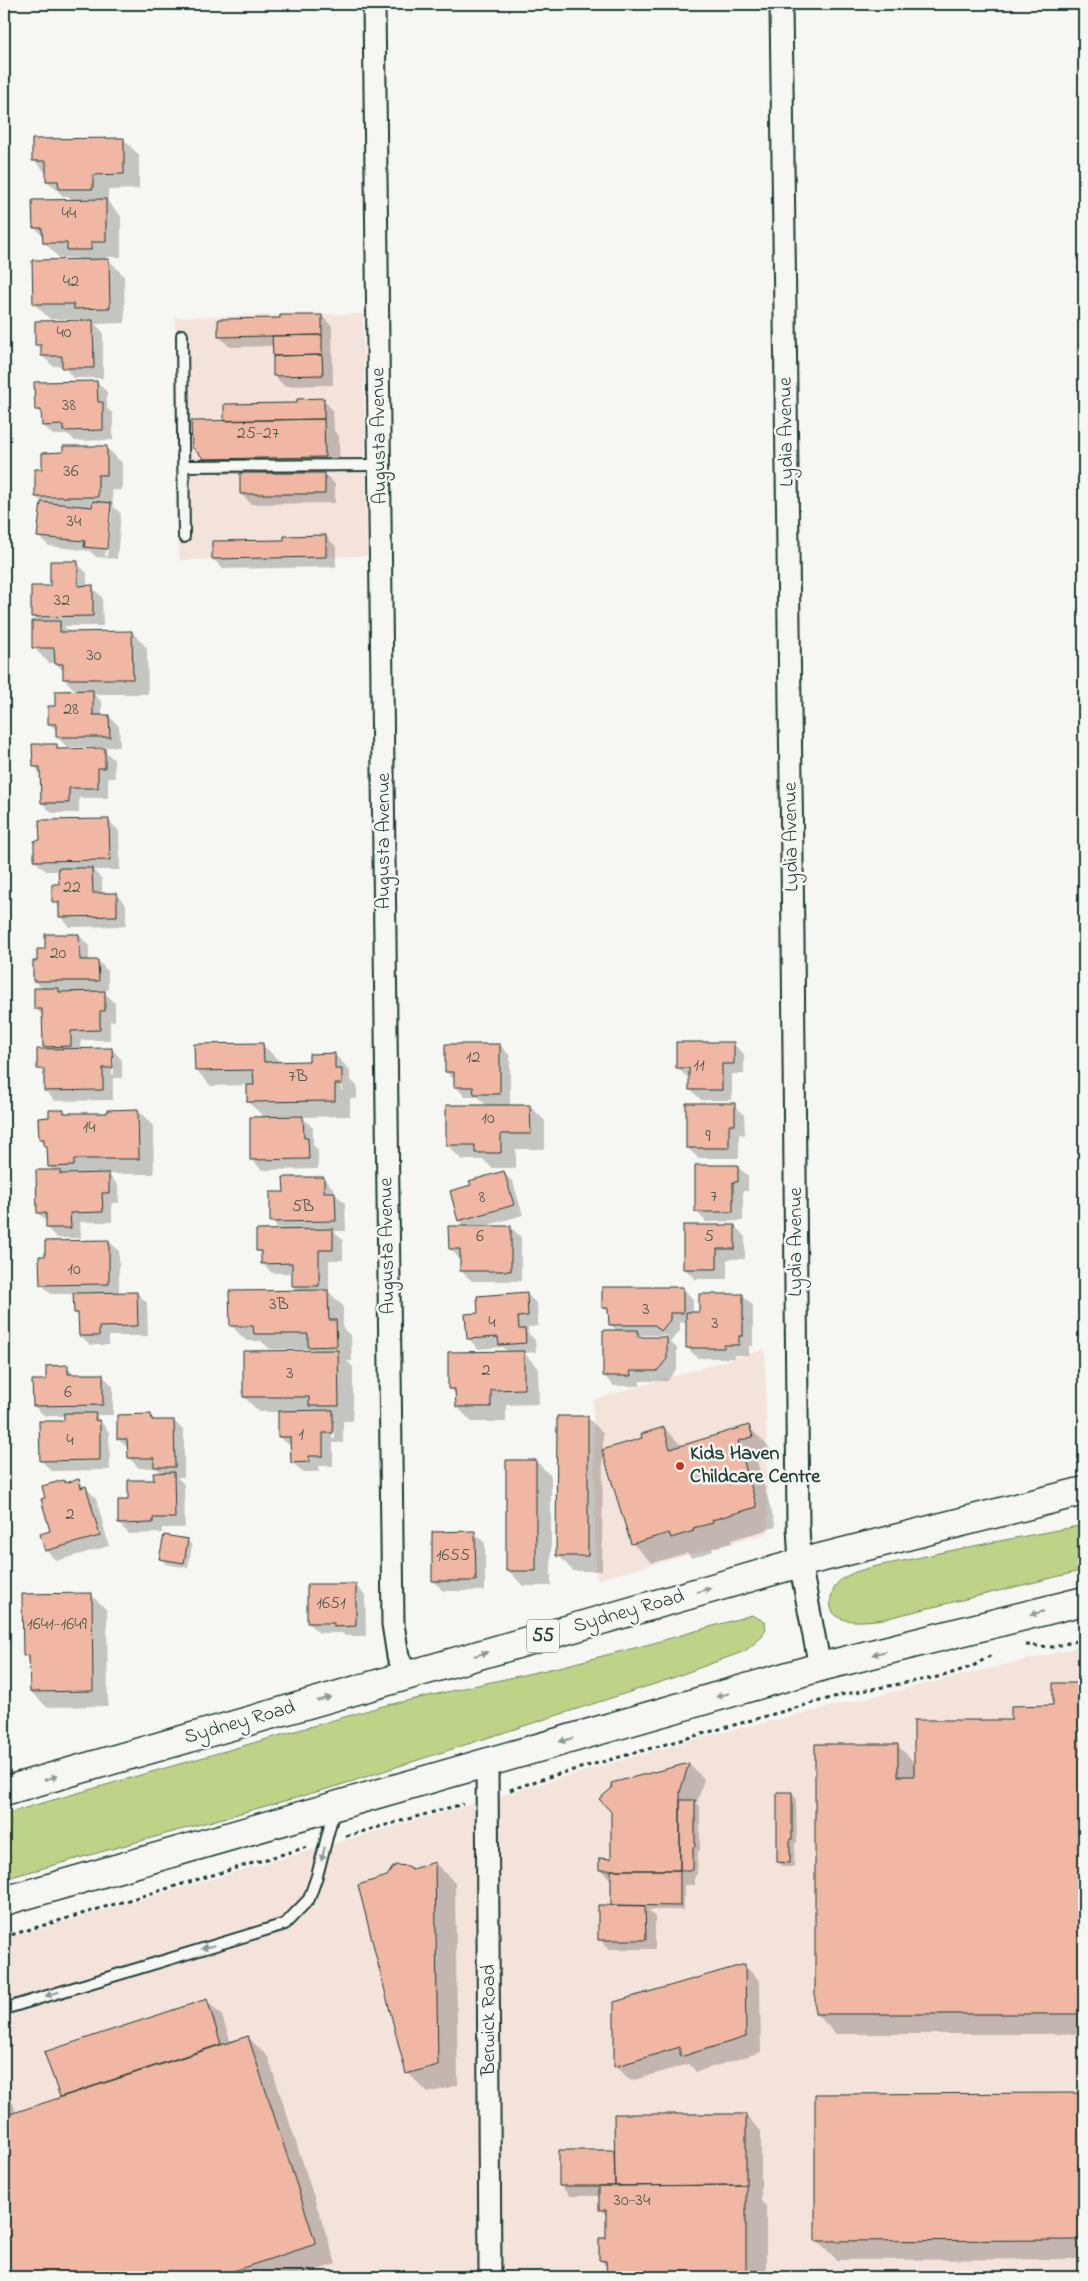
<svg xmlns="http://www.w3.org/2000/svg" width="1088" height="2281" font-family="'Indie Flower',sans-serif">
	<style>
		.built { fill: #f4e3db }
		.green { fill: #bfd388; stroke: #6f885e }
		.shadow { fill: #0003; fill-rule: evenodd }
		.building { fill: #efb7a4; stroke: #1f3d34 }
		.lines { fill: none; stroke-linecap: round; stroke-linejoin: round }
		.service-casing { stroke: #1f3d34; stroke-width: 14 }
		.minor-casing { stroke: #1f3d34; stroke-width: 25 }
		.trunk-casing { stroke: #1f3d34; stroke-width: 31 }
		.path { stroke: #1f3d34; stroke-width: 3; stroke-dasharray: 4 4; stroke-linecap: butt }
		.service { stroke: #f6f6f2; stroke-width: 10 }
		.minor { stroke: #f6f6f2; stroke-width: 21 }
		.trunk { stroke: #f6f6f2; stroke-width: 28 }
		.oneway { fill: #8a9a93 }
		.poi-dot { fill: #c8321e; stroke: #f6f6f2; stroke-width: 2 }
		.labels { text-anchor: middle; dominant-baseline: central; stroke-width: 5; stroke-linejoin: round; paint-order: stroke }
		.number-label { font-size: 18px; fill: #535c50 }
		.shield { fill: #f6f6f2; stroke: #60746d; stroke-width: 1 }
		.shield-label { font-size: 19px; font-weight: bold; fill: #1f3d34 }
		.street-label { font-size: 20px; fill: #1f3d34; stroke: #f6f6f2 }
		.poi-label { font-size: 20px; font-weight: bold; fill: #1f3d34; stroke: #f6f6f2; text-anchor: start }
	</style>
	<rect width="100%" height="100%" fill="#f6f6f2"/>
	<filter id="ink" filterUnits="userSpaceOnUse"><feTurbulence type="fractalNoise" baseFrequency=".02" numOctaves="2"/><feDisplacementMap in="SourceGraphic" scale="10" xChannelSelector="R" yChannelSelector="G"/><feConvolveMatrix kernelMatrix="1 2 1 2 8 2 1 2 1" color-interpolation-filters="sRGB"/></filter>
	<g filter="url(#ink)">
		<!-- built -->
		<path class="built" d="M363 314 367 556 179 560 175 317Z
			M765 1349 768 1533 596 1580 593 1400Z
			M1084 1646V2277H4V1939L699 1738Z"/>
		<!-- green -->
		<path class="green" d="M1084 1525V1570L884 1619C866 1621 826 1628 831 1598 833 1589 837 1581 845 1577 865 1566 891 1564 912 1559 969 1546 1027 1536 1084 1525Z
			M752 1615 765 1622 766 1629 762 1637 745 1651 664 1681 334 1787 4 1879V1814L383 1706 559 1667 650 1644Z"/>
		<!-- shadow -->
		<path class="shadow" d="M1071 4H1084V12H1079Z
			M123 139 139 155V189L108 190V202L121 216V257H106V260H109L124 276 125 323 95 324 103 332V378H73L63 366H53L42 356V350L36 344 89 321 86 319H50L34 304 80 261 77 258H59L44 242V237L34 227 72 200 68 196H63L47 181V174L34 160Z
			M322 316 332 326 333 385 284 386 274 375 273 346 230 347 219 336 282 320Z
			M97 382 107 392V408L113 414V440L75 441 69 435H53L43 425 42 415 36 409Z
			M323 400 333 410 334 431 339 436 340 472 323 473 335 484V503L251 504 241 494V474H220L193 447 227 422Z
			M106 447 122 463V490H112L113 506 121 514 117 559 96 557 90 551 49 546 38 536 42 502 36 497 43 470 64 454ZM109 512H112L107 556H105Z
			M326 536 336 547V567L223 569 213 559 285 541Z
			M77 563 87 573V587H92L102 597 103 626H64L70 633 132 632 147 648 148 694H94L102 702V716H109L119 726 120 747H67L57 737V731L49 723 57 707 77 692 64 679V672L56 663H49L33 647 39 622 33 616 51 587Z
			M57 745 61 750H104L114 760 115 778H108V798H79V813H52L42 803 41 774 34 766Z
			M109 821 119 831 120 870H93L102 879V894H116L126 905V926L70 927 60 916V908L53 901 60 885V871H46L35 861Z
			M79 935 89 946V961H98L108 971V990L103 991 115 1003V1021H110V1040H81V1049H112L122 1060V1078H113V1100L55 1101 45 1090V1074L39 1068 48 1050 44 1046V1017L36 1009 43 989 34 981 38 962 46 950ZM111 1058H114V1074H112Z
			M733 1044 744 1054V1074H732V1100H701L691 1090V1078L687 1077 677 1067Z
			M263 1045 278 1060V1063L310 1062 334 1054 350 1070V1079L357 1086V1099L350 1098V1116L302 1117 313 1128V1145L318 1150V1169L262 1170 252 1160 265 1118 248 1102V1085L211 1086 196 1070ZM340 1073 343 1076V1090H341Z
			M500 1045 510 1056V1106H530L545 1121V1149H516V1168H492L484 1160H462L447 1145 487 1106 478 1097H465L455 1086V1080L446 1072Z
			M734 1105 744 1115 745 1135 739 1134V1158H698L688 1148Z
			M138 1110 153 1126 154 1174H108L118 1185 119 1203H112V1222H80L81 1238H57L47 1228V1222L38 1213 54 1171 49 1166V1149L40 1138 50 1118 64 1111 67 1114H108Z
			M737 1166 748 1176V1191H743V1221L706 1222 696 1211Z
			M503 1172 513 1182 523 1215 485 1226 510 1227 521 1237V1281H472L461 1271 460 1259 450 1248 466 1227 459 1221 472 1186Z
			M323 1178 334 1189V1193L345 1203 346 1231H334L343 1240V1260H329V1292L343 1306V1329L351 1336 352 1361H347L353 1367V1421H343V1443H333V1466H319V1472H302L292 1462V1447L279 1437V1412H259L244 1397 315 1352 312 1349H270L261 1341H246L231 1325 298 1291 293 1286V1273H272L262 1263V1255L257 1250 280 1230 272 1222 285 1194ZM332 1421H334L335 1439H332Z
			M735 1226 745 1237V1259H727V1279H695L685 1269Z
			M109 1241 119 1251V1293H137L147 1303 148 1336H109V1345H90L80 1335V1317L75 1312V1294H51L41 1284Z
			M683 1288 693 1299V1314L700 1313 742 1295 753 1305V1346H749V1355H734V1358H698L687 1348V1322H680V1331L670 1342 677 1348V1369L667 1381H640V1386H614L604 1376 617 1331 610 1324V1314L603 1307ZM641 1335H666L670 1338H645Z
			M526 1293 537 1304 538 1326 528 1327V1333L535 1340 536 1352 524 1353 538 1368 539 1404 506 1405V1422H472L457 1407V1395L449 1388 509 1353 503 1347 478 1349 468 1338 479 1315Z
			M67 1367 76 1376 102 1375 113 1386V1415H96L109 1432 110 1470 51 1471 41 1460 65 1422V1416H45L34 1406 48 1381Z
			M151 1416 156 1421H174L184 1431V1477H177L184 1484 185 1528H162V1533L129 1534 119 1524 129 1501 162 1474 156 1468H139L129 1458V1449L118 1439Z
			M588 1418 603 1433V1451L643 1439 664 1428 682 1446 749 1427 769 1447 772 1457 757 1461 776 1527 731 1540 732 1543 712 1548 713 1551 692 1558 687 1553 652 1563 632 1543 603 1452 602 1571H573L558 1555Z
			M536 1461 551 1476V1586H523L508 1570Z
			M64 1481 67 1484 79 1481 96 1498 109 1546 56 1561 46 1550 51 1532 47 1499Z
			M474 1533 485 1543V1591H443L433 1581Z
			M187 1540 192 1545 188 1568 166 1564 161 1559Z
			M355 1585 365 1595 366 1636H345L342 1633H319L308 1623Z
			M91 1595 107 1610 108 1706 47 1707 31 1692V1662L24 1655Z
			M1054 1684H1084V2034H836L816 2014 897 1745 915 1763 1012 1721 1054 1707Z
			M689 1764 704 1779 697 1803 700 1806V1851H698L697 1875H695V1885H684V1910H648L655 1917V1949H609L599 1939 614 1907 612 1905V1881L600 1869 613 1860Z
			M792 1793 796 1798 797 1843H795L794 1867H783L778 1862Z
			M435 1863 455 1883 458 2085 428 2093 408 2073 411 1871Z
			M744 1965 760 1981 761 2052 696 2072 689 2064 631 2081 616 2066Z
			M206 2000 222 2016 231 2043 248 2037 268 2057 336 2264 296 2277H4V2082L8 2086 16 2113 62 2098 61 2096Z
			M817 2095H1084V2259L837 2260 817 2240Z
			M745 2115 761 2131V2201L766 2206V2277H608V2268L600 2260 607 2239 608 2217 600 2209V2196H570L560 2185 614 2151 616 2153Z"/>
		<!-- building -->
		<path class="building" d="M124 138V174L93 175V189H59L58 181H46V161H32V139Z
			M106 199V242H91V250H67V243H43L42 228H33L32 200Z
			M109 259 110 308 74 309V304H33L32 260Z
			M280 315H322V335L218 337V319L280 318Z
			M93 320 94 368H62V356H41V345H35V321Z
			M322 335V355L273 356 272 336Z
			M322 355 323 375 273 376V356Z
			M97 381 98 402H103V430L63 431V425L42 426 41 410H35L34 382Z
			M324 398V419L224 421V404L297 403V399Z
			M324 419 325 457 204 459 192 447 191 421Z
			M63 446H107V475H98V497H35V469H42V453L63 452Z
			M240 473H325V494H240Z
			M93 501 111 503 107 549 84 547 85 541 37 537 41 502 92 507Z
			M326 535V557L212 559V541L284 540V536Z
			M50 561H78V586L93 585V616L31 617V586H50Z
			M32 621H60V632L132 631 133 679H63V664H55L54 648H32Z
			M93 690V715H109L110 737H56V724H48V706H55V691Z
			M32 744H57V749L105 748V768H98V788H69V803H41L40 767H33Z
			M109 819 110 860 34 861V841L40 840 39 820Z
			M58 868H92L93 893H117V916L59 917V902H52V884H59Z
			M45 934H79L80 960H98L99 981H33V961H37V949H45Z
			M34 988H59V992L105 991V1011H100V1030L71 1031V1046L43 1047 42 1009H34Z
			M676 1042H734V1064H722V1090H689V1068H676Z
			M263 1043 264 1062 309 1061V1054L335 1053V1069H342V1084H335V1101L247 1102V1085H254L253 1070 195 1071 194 1044Z
			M445 1044H500V1094H474L473 1087H454V1072H445Z
			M112 1048 113 1068H103V1090L44 1091V1069H37V1049Z
			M686 1103H735V1125H729V1148H686Z
			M446 1105H530L531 1134H501V1153H475V1145H446Z
			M138 1109 139 1159H74V1166L48 1167 47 1146H44V1139H39L38 1118 49 1117V1110H64V1113H107V1110Z
			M303 1116 304 1138H308L309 1159 250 1160V1117Z
			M695 1165H738V1182H733V1212H695Z
			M36 1170H60V1174L109 1173V1193H102L103 1212 70 1213 71 1228H46V1213H37Z
			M504 1171 514 1205 458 1221 450 1191 471 1185 469 1181Z
			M283 1177H324V1192H335L336 1221 270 1222V1192H284Z
			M683 1225H735V1249H717V1269H683Z
			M448 1226H511V1271H460V1249H449Z
			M333 1229V1250H319V1286H292V1263L261 1264V1251H256V1230Z
			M109 1240V1284L40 1285 39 1256H45V1241Z
			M602 1287H683V1313H670V1320L661 1331 655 1325H609L608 1308H602Z
			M328 1290 329 1320H336L337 1346 308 1347V1334H254L253 1326H230L229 1291Z
			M137 1292 138 1326 99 1327V1336H79L78 1313H74L73 1293Z
			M527 1292 528 1316 518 1317 519 1329H525L526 1343 499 1345 498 1337 467 1339 465 1314 478 1313 477 1296Z
			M699 1294H743V1336H739V1345H724V1348H686V1312H699Z
			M603 1330H638V1337H667V1359L657 1371H630L631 1376H603Z
			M338 1350 339 1406H309V1397H243V1351Z
			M524 1351V1389L491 1390V1407H456L455 1389H448V1352Z
			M68 1365V1374H103V1405L33 1406 32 1380H46V1366Z
			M333 1410V1433H323V1456H309V1462L291 1463 290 1437H278V1411Z
			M64 1413H96L95 1420 100 1421V1460L40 1461 39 1421H64Z
			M151 1414 152 1420H174L175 1467H154V1458H128L127 1439H117V1415Z
			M557 1416H588V1556H556Z
			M749 1425 753 1437 738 1441 757 1507 712 1520 713 1523 693 1528 694 1531 671 1538 669 1533 631 1544 602 1450 642 1438 641 1434 664 1427 670 1449Z
			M506 1460H536V1571H506Z
			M174 1472 175 1518H153V1523L118 1524V1500H128V1480H154L153 1473Z
			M79 1479 81 1488 86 1486 100 1536 45 1551 40 1534 50 1531 41 1499 45 1498 42 1486 64 1480 65 1483Z
			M475 1531 476 1581H432V1532Z
			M164 1535 188 1539 184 1563 159 1559Z
			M307 1584H356V1626L334 1627V1623H307Z
			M92 1593 93 1691 30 1692 29 1655 23 1656 22 1594Z
			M1053 1683H1084V2014H815V1744H898V1776H914V1720H1011V1706L1053 1705Z
			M689 1763 680 1792V1870H599V1858L611 1859V1812L599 1799 612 1788 611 1783Z
			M777 1792H792V1839H790V1863L777 1862Z
			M680 1800H695V1847H693V1870H680Z
			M435 1862 438 2065 406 2074 358 1885 387 1876 393 1867 397 1865 408 1866 412 1869Z
			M611 1870H680V1906L611 1905Z
			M598 1905 645 1906 646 1940H598Z
			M745 1964 746 2037 680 2057V2047L614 2067V2002Z
			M207 1999 221 2044 60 2097 44 2052Z
			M248 2036 316 2244 215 2277H4V2116Z
			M1084 2093V2240L815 2241V2094Z
			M614 2114H746V2185L615 2186Z
			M559 2150H614L615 2186H559Z
			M746 2185V2277H607L606 2261 599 2260V2238H606V2210H599V2186Z"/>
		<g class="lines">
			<defs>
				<path id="service" d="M182 335 184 537
					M184 466 380 465
					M4 2009 285 1924 309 1899 317 1876 334 1810"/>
				<path id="minor" d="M374 4 393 1624 398 1656 406 1675
					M781 4 793 938 798 1527 800 1563 820 1667
					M487 1763 490 2277"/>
				<path id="trunk" d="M4 1791 800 1563 1084 1491
					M4 1901 820 1667 1084 1601"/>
			</defs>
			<!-- service casing -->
			<use href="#service" class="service-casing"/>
			<!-- minor casing -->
			<use href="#minor" class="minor-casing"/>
			<!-- trunk casing -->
			<use href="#trunk" class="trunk-casing"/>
			<!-- path -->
			<path class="path" d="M1026 1645 1053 1647 1084 1639
				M510 1790 548 1777 845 1694 943 1676 973 1666 993 1654
				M346 1836 463 1804
				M4 1937 307 1847"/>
			<!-- service -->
			<use href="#service" class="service"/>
			<!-- minor -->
			<use href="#minor" class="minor"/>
			<!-- trunk -->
			<use href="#trunk" class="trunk"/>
		</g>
		<!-- one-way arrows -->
		<defs><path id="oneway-solid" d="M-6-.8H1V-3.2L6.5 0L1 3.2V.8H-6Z" transform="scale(1.25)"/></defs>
		<g class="oneway">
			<use href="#oneway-solid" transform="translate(704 1590) rotate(-16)"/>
			<use href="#oneway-solid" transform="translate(1037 1613) rotate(166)"/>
			<use href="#oneway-solid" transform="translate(879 1653) rotate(166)"/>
			<use href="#oneway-solid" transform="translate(481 1654) rotate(-16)"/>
			<use href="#oneway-solid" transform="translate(723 1695) rotate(164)"/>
			<use href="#oneway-solid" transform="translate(324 1699) rotate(-16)"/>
			<use href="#oneway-solid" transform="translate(566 1740) rotate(164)"/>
			<use href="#oneway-solid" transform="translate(51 1778) rotate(-16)"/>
			<use href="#oneway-solid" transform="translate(323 1854) rotate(104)"/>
			<use href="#oneway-solid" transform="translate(208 1947) rotate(164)"/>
			<use href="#oneway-solid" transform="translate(52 1994) rotate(163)"/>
		</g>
	</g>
	<!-- markers -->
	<circle class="poi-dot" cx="680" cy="1466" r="5"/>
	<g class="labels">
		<!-- number labels -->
		<g class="number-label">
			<text x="69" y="214">44</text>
			<text x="71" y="282">42</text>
			<text x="64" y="333">40</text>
			<text x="69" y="406">38</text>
			<text x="258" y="434">25-27</text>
			<text x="71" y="472">36</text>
			<text x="74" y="522">34</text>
			<text x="62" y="601">32</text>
			<text x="94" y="656">30</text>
			<text x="71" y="710">28</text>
			<text x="72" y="888">22</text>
			<text x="58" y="954">20</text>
			<text x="473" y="1058">12</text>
			<text x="699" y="1066">11</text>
			<text x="298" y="1077">7B</text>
			<text x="488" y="1119">10</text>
			<text x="89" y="1128">14</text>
			<text x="708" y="1137">9</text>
			<text x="714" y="1197">7</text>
			<text x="482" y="1198">8</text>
			<text x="303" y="1207">5B</text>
			<text x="480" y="1237">6</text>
			<text x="709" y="1237">5</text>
			<text x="74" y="1270">10</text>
			<text x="279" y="1305">3B</text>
			<text x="646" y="1310">3</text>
			<text x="492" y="1323">4</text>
			<text x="715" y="1324">3</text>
			<text x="486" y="1371">2</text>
			<text x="290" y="1374">3</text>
			<text x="68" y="1393">6</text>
			<text x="301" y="1435">1</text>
			<text x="70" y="1441">4</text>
			<text x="70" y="1515">2</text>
			<text x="453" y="1556">1655</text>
			<text x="331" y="1604">1651</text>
			<text x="57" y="1625">1641-1649</text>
			<text x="632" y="2201">30-34</text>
		</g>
		<!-- shield labels -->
		<rect class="shield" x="527" y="1619.5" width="32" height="33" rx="4"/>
		<g class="shield-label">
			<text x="543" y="1636">55</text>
		</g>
		<!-- street labels -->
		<g class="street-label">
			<text transform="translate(787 432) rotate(-91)">Lydia Avenue</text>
			<text transform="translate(380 436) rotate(-91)">Augusta Avenue</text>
			<text transform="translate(792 837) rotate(-91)">Lydia Avenue</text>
			<text transform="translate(384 841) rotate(-90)">Augusta Avenue</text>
			<text transform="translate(796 1242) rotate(-90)">Lydia Avenue</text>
			<text transform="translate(388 1246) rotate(-91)">Augusta Avenue</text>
			<text transform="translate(629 1612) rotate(-16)">Sydney Road</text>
			<text transform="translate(240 1723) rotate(-16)">Sydney Road</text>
			<text transform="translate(489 2020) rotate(-90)">Berwick Road</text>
		</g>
		<!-- poi labels -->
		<g class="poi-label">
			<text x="690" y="1454">Kids Haven<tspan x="690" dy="23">Childcare Centre</tspan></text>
		</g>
	</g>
	<!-- margin -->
	<rect width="1088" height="2281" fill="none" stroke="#f6f6f2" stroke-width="20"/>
	<rect x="10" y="10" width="1068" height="2261" fill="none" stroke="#1f3d34" stroke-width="2" filter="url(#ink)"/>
</svg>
